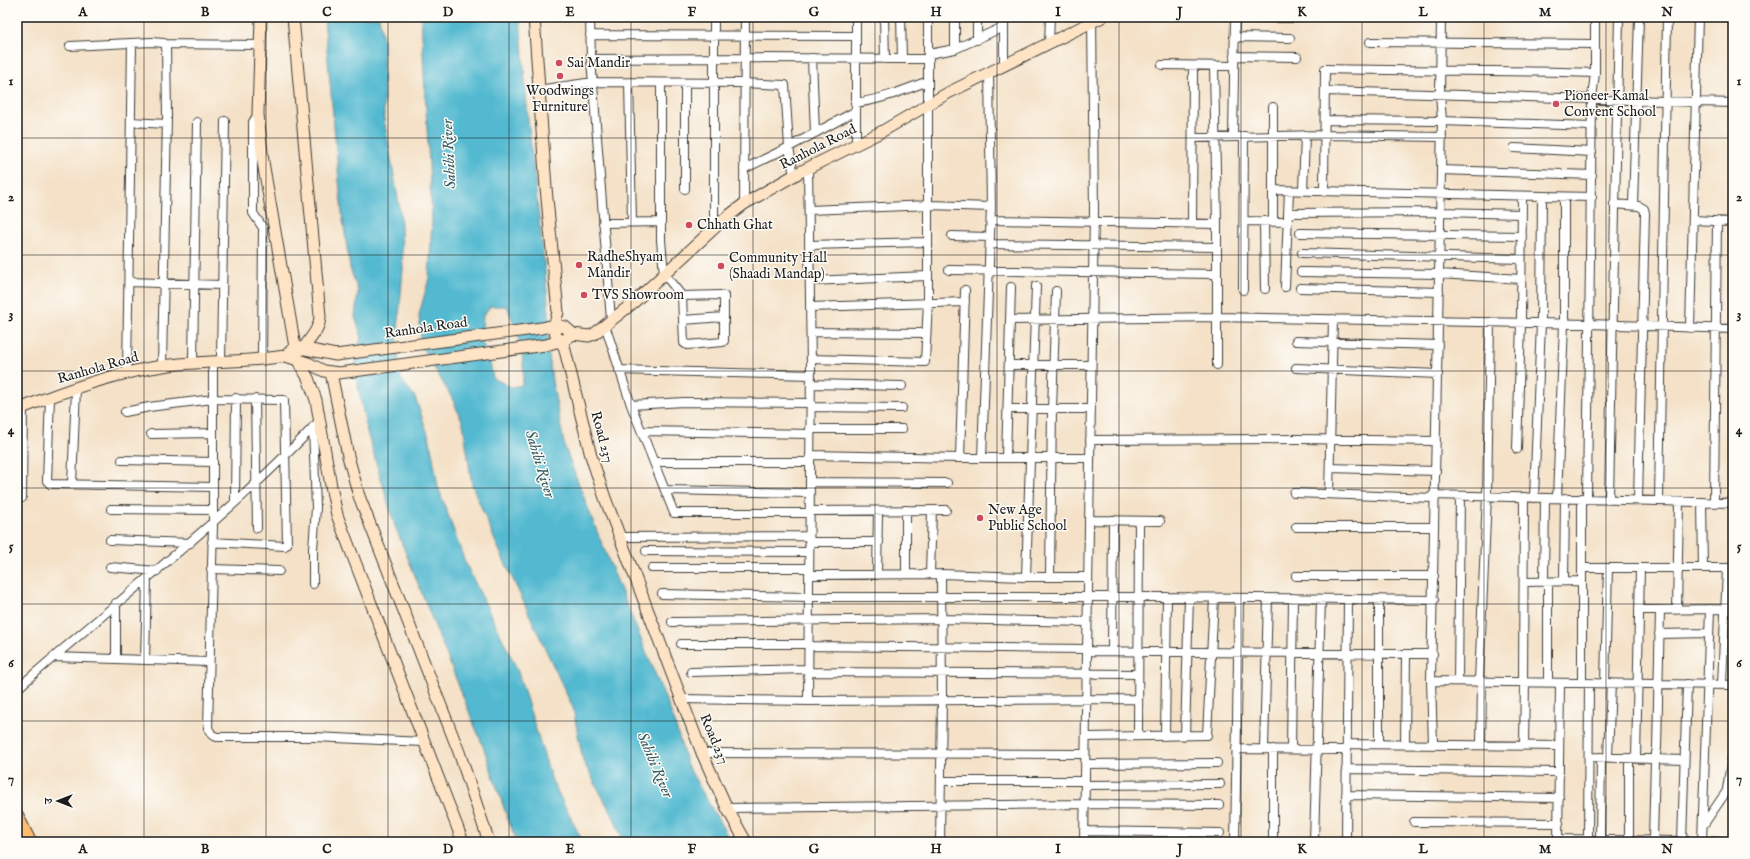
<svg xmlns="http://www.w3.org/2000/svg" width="1750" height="859" font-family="'IM FELL English','Noto Serif Devanagari',serif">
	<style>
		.water { fill: #52b9d0; stroke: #376a76; fill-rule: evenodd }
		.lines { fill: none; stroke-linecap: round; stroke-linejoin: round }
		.street-casing { stroke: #3c3a36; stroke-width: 10 }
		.secondary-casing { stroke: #3c3a36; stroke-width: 13 }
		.primary-casing { stroke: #3c3a36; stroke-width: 14 }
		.street { stroke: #fff; stroke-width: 8 }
		.secondary { stroke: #fee4c5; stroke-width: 11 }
		.primary { stroke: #fdbc6f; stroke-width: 12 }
		.grid { fill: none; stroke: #1c1c1c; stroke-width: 1; stroke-opacity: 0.55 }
		.poi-dot { fill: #d1495b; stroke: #fdfcf7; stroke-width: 1.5 }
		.labels { text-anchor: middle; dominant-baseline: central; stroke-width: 3; stroke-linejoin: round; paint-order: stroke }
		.poi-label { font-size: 14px; fill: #1c1c1c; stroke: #fdfcf7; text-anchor: start }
		.street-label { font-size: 14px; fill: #1c1c1c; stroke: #fdfcf7 }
		.water-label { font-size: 15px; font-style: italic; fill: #325b64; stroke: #fdfcf7 }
		.neatline { fill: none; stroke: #1c1c1c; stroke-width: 1.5 }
		.grid-label { font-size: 13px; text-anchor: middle; font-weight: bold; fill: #1c1c1c }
	</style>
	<rect width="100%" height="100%" fill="#fdfcf7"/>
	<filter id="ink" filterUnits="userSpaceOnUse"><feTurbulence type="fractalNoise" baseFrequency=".025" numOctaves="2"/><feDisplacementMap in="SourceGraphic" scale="8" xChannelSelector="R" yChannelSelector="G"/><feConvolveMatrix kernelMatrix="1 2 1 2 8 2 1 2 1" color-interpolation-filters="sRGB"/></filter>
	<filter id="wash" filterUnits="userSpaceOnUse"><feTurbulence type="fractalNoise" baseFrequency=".012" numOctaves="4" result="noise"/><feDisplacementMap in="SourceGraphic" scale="16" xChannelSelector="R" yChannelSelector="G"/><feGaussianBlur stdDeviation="0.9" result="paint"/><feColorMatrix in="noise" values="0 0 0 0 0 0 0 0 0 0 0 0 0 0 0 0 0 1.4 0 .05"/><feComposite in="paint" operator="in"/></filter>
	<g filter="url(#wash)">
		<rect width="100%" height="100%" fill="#f4e1c7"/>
		<!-- water -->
		<path class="water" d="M324 17H379L383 40 384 119 400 210 403 269 397 342 400 378 415 397 430 440 438 487 465 562 517 669 552 781 583 842H517L507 817 484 749 395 526 367 432 357 381 354 351 362 338 355 317 358 291 350 268 342 213Z
			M421 17H520L528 119 546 281 550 323 548 348 552 381 565 448 598 534 674 720 687 765 731 842H624L614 818 583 761 573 708 496 543 472 485 463 423 452 398 421 345 419 315 429 278 432 220ZM491 306H507C517 332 527 357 522 385L511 387 493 378 489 358 481 340 483 315Z"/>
	</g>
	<g filter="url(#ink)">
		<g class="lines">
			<defs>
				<path id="street" d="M590 17 591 59 611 320
					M714 17V230
					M856 17V145
					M884 17 885 59
					M901 17 902 59
					M955 17V49
					M1004 17V65
					M1235 18H1297
					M590 35 855 36
					M1234 37 1290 38
					M977 40V17
					M1370 42 1595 44
					M1049 43 1050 17
					M165 44 260 45
					M70 46 151 42 164 43 166 45 167 117 162 366
					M929 54 955 49 1003 27
					M1234 56 1297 57
					M812 58 815 133
					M591 59 744 58 929 59
					M1162 65 1234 66
					M1214 66 1217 224V365
					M629 83 632 222
					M661 83V240L664 274 682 296 684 343 687 345 723 342 724 341V296L721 295 682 296
					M538 90 593 82 743 83 785 85 789 147 794 176
					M1325 91 1733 103
					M855 103C881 100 904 90 928 81
					M258 114 253 122V213L263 228 262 360
					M1325 120 1442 121 1592 126
					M131 122 167 124
					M1233 137 1235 17
					M1193 138 1325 135 1442 137
					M1514 148 1592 152
					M744 169 789 147 856 111
					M1441 170 1592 175
					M685 189V83
					M1273 190 1592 197
					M1303 191 1305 135
					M1324 192 1325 69C1415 71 1505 70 1595 73
					M744 204 745 17
					M1614 204 1639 206 1644 209 1645 213 1638 500
					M1633 205 1639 17
					M809 210 930 205 991 207
					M1288 213 1440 212 1522 214
					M991 220 1217 224
					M1693 220 1733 222
					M1244 221 1288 222
					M1264 221 1265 289
					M1273 221V107
					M603 223 661 222
					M1192 224 1193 66
					M1300 233 1522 236
					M952 236 990 237
					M990 244 1216 247
					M809 245 927 242
					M1302 253 1521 259
					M949 270 1216 274
					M1301 272 1439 274 1521 279
					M810 281 927 276
					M129 282 222 285
					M1285 287 1289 191
					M1300 288 1439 292
					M1243 290 1244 136
					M810 307 965 302
					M683 320 724 317
					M1010 320 1216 317 1590 324 1733 329
					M605 325 631 405 674 513H810
					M1690 328 1698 17
					M811 332 926 333
					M1296 341 1438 345
					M811 359 925 362 928 302V17
					M213 361V524L208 728 212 735 217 737H314L424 742
					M221 361 225 121
					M193 362 197 122
					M1009 365H1091
					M1296 368 1438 374
					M619 370 811 375
					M127 373 132 43
					M811 384 902 386
					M50 397 47 481 50 484 213 487
					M255 399 257 528
					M631 405 684 402 811 403
					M811 407 902 408
					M1008 409H1090
					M125 412 149 407 213 399 284 400 287 544 285 546 212 542
					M313 427 316 508 313 549V584
					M810 429H902
					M642 431 810 434
					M151 434 213 433
					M1090 440 1300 439 1436 441
					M1517 449 1521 323 1522 196
					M810 455 960 458H1090
					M960 458 965 290
					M982 458 991 207 989 72
					M1006 458 1011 287
					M122 460 213 462
					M654 462H810
					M1330 468 1436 471
					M810 482 947 483
					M72 484 76 389
					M666 490 810 493
					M1294 493 1434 498
					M1329 494 1333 319
					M1433 495 1733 503
					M22 498 23 407
					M1534 498 1541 323 1542 196
					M1557 498 1564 324V197
					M1587 498 1592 98 1595 73V17
					M1609 499 1619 17
					M1659 501 1667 17
					M235 502 236 398
					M1702 502 1703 568
					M1714 502 1717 221
					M111 509 213 510
					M906 510V574
					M810 511 946 510
					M1089 520 1160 521
					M1296 527H1433
					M620 537 809 536
					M110 540 190 543
					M809 542H879
					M646 551 809 552
					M110 567 157 571
					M652 568H809
					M1582 568H1733
					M211 569 279 571
					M930 574 932 510
					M809 575 941 574 1026 577H1088
					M877 575 878 511
					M1296 576H1434
					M1026 577 1036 286
					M1050 577 1052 409 1056 291
					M1564 581 1565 498
					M1524 582 1582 581
					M1544 582 1545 498
					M1548 582V682
					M662 594 809 597H1167L1434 600
					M1639 610 1725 609
					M1677 610 1679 502
					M672 622 942 619 1087 622
					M1659 634 1709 633
					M681 644H808
					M808 646 1087 649
					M1087 651 1433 654
					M1112 651 1113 520
					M53 657 209 662
					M116 659V603
					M145 660 147 579
					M691 672 808 669
					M808 672 1138 674
					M1431 681 1733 685
					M1458 681 1460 496
					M1479 681 1487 496 1490 322
					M1523 682 1524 497
					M1582 683V498
					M1605 683 1608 568
					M1722 685 1727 568
					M17 689C118 599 227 519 320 420
					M681 699 808 701 811 365 808 168
					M808 701 1138 699
					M1138 736 1139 521
					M1165 736 1167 597
					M1185 736 1189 597
					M1086 737 1207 735 1214 598
					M1347 744 1559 746
					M1379 744V599
					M1405 744 1406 655
					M1433 744 1431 681 1442 121 1440 94 1441 17
					M1481 745 1482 682
					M1524 745 1525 682
					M1236 749 1346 750
					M1264 749 1268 598
					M1291 749 1293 598
					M702 753 1085 754
					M1589 757 1684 760
					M1608 757 1611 683
					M1629 758V842
					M1636 758 1640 568
					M1085 764 1217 763
					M1346 769 1558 772
					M941 781H1085
					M1085 785 1220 784
					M1727 789 1733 751
					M1346 795 1559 798
					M727 808 1084 804 1219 805
					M1414 822 1559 823
					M1704 824 1733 782
					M1084 831 1220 833
					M1558 839 1731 842
					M1588 839 1589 683
					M1600 839 1601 757
					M1653 840 1655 759 1657 748 1660 610
					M1682 841 1687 684
					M1702 841 1710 609
					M940 842 942 699 941 574
					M1084 842 1094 212 1092 17
					M1235 842 1239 598
					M1273 842V749
					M1314 842 1321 599
					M1346 842 1348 599
					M1558 842 1560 683"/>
				<path id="secondary" d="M261 17 258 114 263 162 295 347 298 361 308 378 316 400 331 486 337 515 463 842
					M293 17 320 316C320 329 310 338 303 349
					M534 17 546 188 558 312C554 325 552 337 564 346L591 456 605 498 702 753 727 808 746 842
					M554 325 565 327 573 334 566 339 546 345 339 373 324 371 308 363 285 356 295 347 336 355 542 328Z
					M573 334 589 336 594 334 633 303 722 221 744 204 800 172 881 132 948 93 1102 17
					M331 373 348 456 359 496 459 752 489 842
					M17 410C63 391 113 373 163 366 203 360 245 363 285 356"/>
				<path id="primary" d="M17 815 30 842"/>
			</defs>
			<!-- street casing -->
			<use href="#street" class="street-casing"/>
			<!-- secondary casing -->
			<use href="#secondary" class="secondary-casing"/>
			<!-- primary casing -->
			<use href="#primary" class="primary-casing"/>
			<!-- street -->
			<use href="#street" class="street"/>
			<!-- secondary -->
			<use href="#secondary" class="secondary"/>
			<!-- primary -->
			<use href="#primary" class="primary"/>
		</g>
	</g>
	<!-- grid -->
	<path class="grid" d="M144 17V842M266 17V842M388 17V842M509 17V842M631 17V842M753 17V842M875 17V842M997 17V842M1119 17V842M1241 17V842M1362 17V842M1484 17V842M1606 17V842M17 138H1733M17 255H1733M17 371H1733M17 488H1733M17 604H1733M17 721H1733"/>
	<!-- markers -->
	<g class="poi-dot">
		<circle cx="559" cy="63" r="4"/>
		<circle cx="560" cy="76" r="4"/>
		<circle cx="1556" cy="104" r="4"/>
		<circle cx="689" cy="225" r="4"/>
		<circle cx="579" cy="265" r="4"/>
		<circle cx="721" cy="266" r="4"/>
		<circle cx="584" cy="295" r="4"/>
		<circle cx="980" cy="518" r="4"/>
	</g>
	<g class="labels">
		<!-- poi labels -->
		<g class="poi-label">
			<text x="567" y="63">Sai Mandir</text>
			<text x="560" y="91" text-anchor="middle">Woodwings<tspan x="560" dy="16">Furniture</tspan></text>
			<text x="1564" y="96">Pioneer Kamal<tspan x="1564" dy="16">Convent School</tspan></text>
			<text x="697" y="225">Chhath Ghat</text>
			<text x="587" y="257">RadheShyam<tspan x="587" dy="16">Mandir</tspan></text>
			<text x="729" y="258">Community Hall<tspan x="729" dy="16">(Shaadi Mandap)</tspan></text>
			<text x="592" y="295">TVS Showroom</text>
			<text x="988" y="510">New Age<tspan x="988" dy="16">Public School</tspan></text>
		</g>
		<!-- street labels -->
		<g class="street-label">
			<text transform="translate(818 147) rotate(-27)">Ranhola Road</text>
			<text transform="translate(426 328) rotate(-8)">Ranhola Road</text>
			<text transform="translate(98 368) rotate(-16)">Ranhola Road</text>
			<text transform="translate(602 437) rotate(75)">Road 237</text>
			<text transform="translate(714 739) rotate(67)">Road 237</text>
		</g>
		<!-- water labels -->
		<g class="water-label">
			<text transform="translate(449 154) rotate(-93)">Sahibi River</text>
			<text transform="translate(540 464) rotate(73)">Sahibi River</text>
			<text transform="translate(655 765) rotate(67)">Sahibi River</text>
		</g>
	</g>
	<!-- margin -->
	<rect width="1750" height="859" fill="none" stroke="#fdfcf7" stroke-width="44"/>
	<!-- north arrow -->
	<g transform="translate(58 801) rotate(270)" stroke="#fdfcf7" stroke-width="3" paint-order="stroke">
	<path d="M0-3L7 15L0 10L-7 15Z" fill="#1c1c1c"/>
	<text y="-6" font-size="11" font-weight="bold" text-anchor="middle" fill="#1c1c1c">उ</text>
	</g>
	<rect x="22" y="22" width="1706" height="815" class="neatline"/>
	<g class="grid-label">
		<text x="83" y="16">A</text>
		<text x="205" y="16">B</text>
		<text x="327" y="16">C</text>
		<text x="448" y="16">D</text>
		<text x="570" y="16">E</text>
		<text x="692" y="16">F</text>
		<text x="814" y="16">G</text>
		<text x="936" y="16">H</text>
		<text x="1058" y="16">I</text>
		<text x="1180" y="16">J</text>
		<text x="1302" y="16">K</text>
		<text x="1423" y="16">L</text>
		<text x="1545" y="16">M</text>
		<text x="1667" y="16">N</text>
		<text x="11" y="85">1</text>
		<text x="1739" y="85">1</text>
		<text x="11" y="201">2</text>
		<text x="1739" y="201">2</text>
		<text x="11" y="318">3</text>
		<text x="1739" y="318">3</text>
		<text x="11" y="434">4</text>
		<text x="1739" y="434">4</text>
		<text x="11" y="550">5</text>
		<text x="1739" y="550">5</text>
		<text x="11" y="667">6</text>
		<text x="1739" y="667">6</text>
		<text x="11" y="783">7</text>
		<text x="1739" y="783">7</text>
		<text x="83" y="853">A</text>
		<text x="205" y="853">B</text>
		<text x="327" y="853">C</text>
		<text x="448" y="853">D</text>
		<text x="570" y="853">E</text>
		<text x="692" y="853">F</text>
		<text x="814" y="853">G</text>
		<text x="936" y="853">H</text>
		<text x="1058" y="853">I</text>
		<text x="1180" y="853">J</text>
		<text x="1302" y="853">K</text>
		<text x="1423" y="853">L</text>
		<text x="1545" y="853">M</text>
		<text x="1667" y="853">N</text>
	</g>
</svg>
